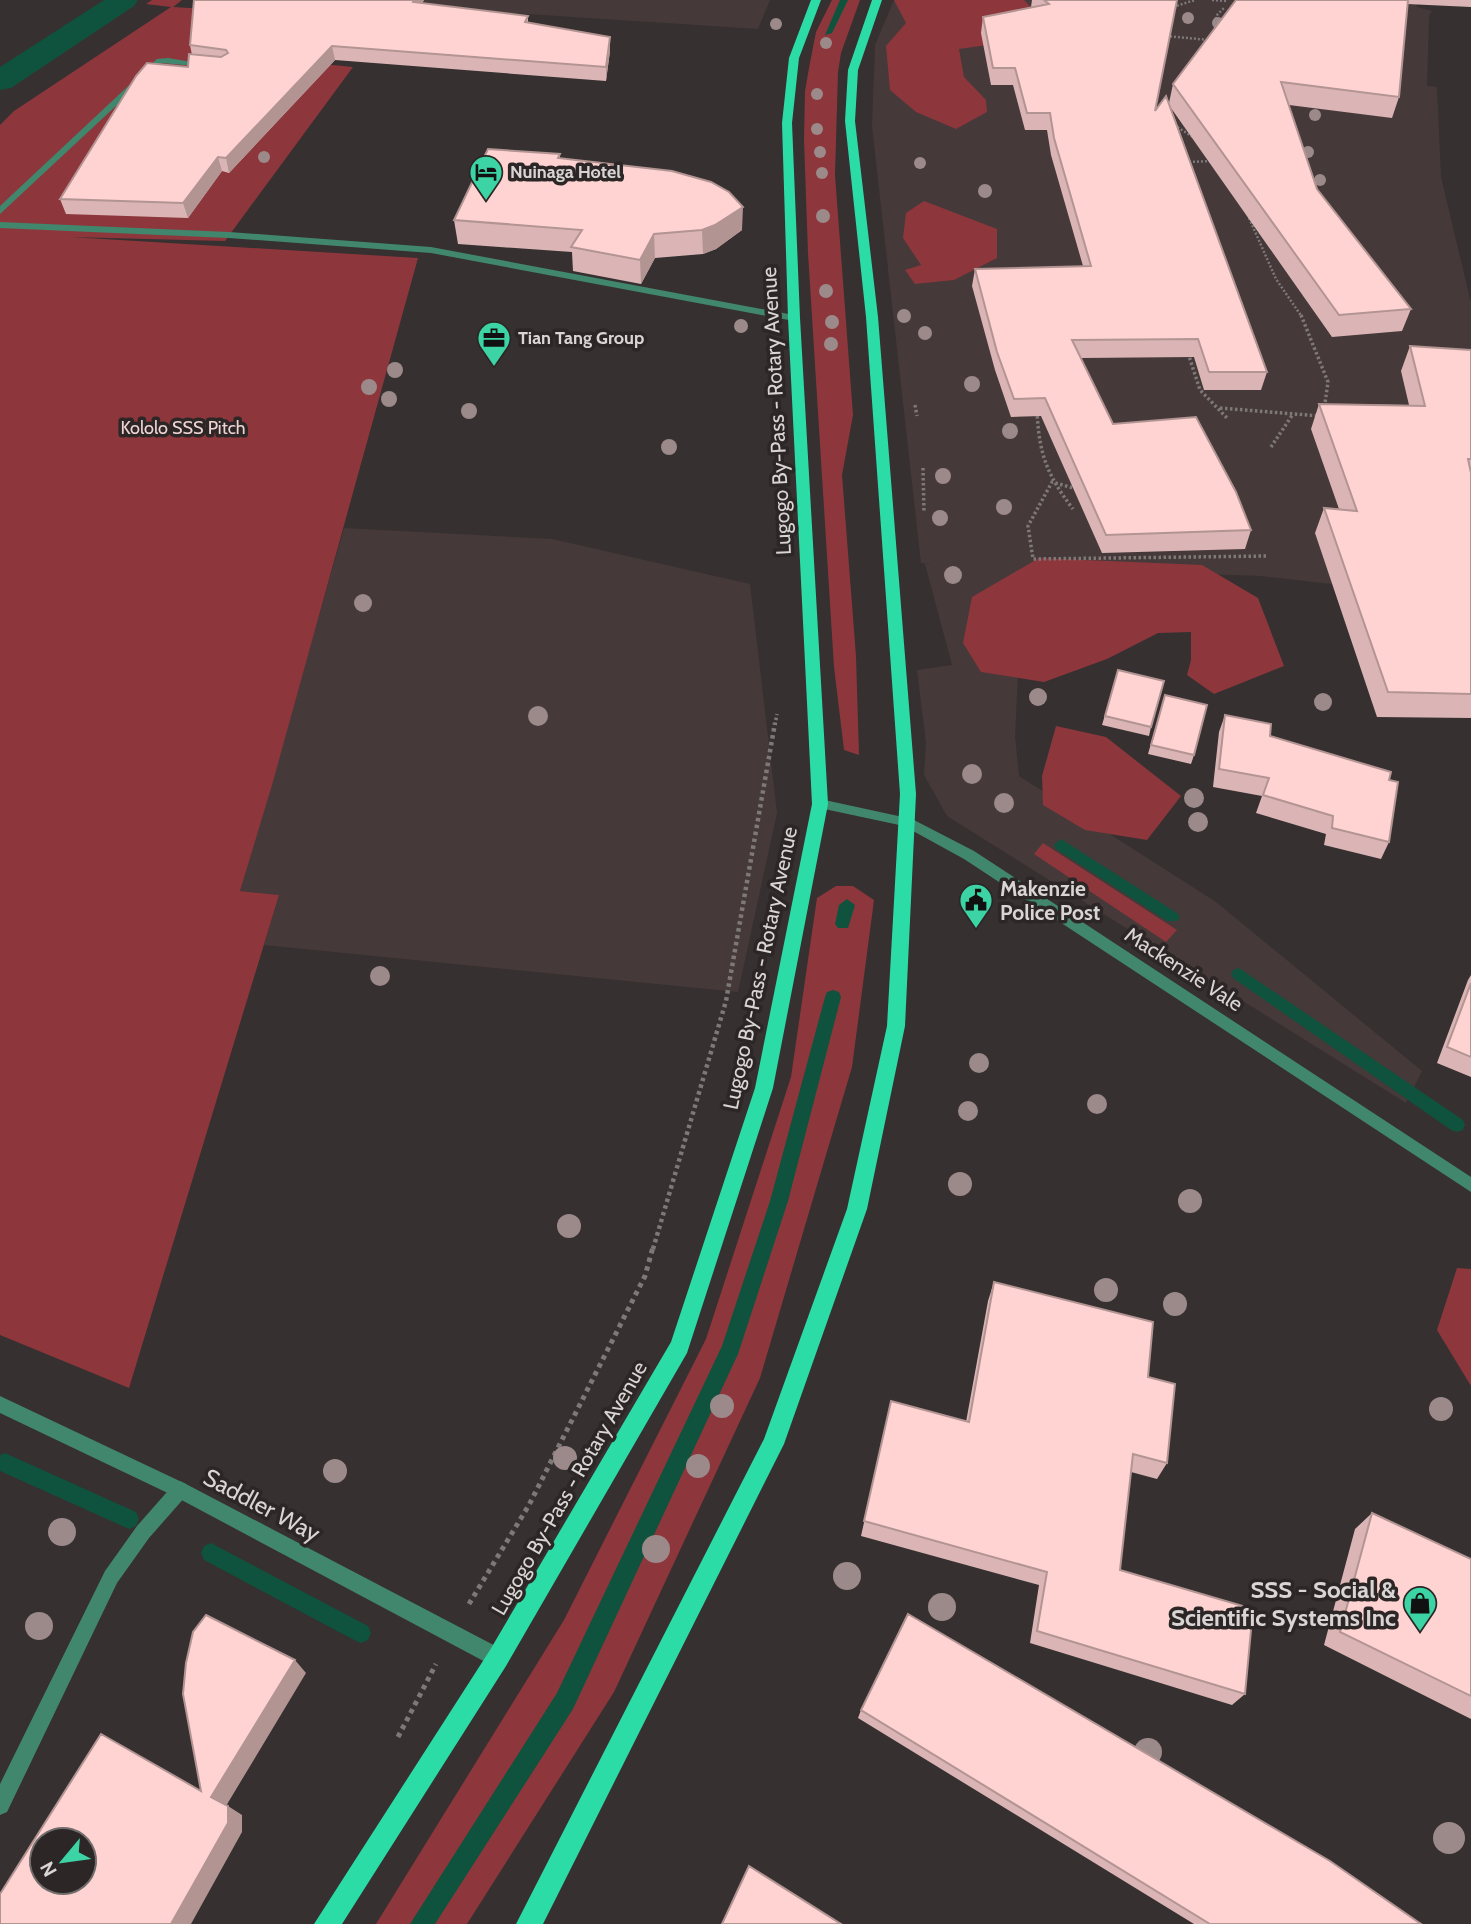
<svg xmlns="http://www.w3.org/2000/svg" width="1471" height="1924" font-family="Cabin,sans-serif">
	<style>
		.built { fill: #463939 }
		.green { fill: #8d373c }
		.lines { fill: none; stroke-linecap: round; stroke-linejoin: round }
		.stream { fill: #0f523d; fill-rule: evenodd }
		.canal { fill: #0f523d; fill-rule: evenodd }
		.path-far3 { stroke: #7e7979; stroke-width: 2.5; stroke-dasharray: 2 2; stroke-linecap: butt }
		.path-far2 { stroke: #7e7979; stroke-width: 3.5; stroke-dasharray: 2.5 2.5; stroke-linecap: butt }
		.path-far1 { stroke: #7e7979; stroke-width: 4.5; stroke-dasharray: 3.5 3.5; stroke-linecap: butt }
		.path { stroke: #7e7979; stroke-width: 5; stroke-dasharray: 4.5 4.5; stroke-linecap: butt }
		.service { fill: #41876d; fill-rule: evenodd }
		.minor { fill: #41876d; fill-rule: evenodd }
		.tertiary { fill: #41876d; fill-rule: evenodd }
		.primary { fill: #2bdca7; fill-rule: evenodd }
		.tree { fill: #9c8a8a }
		.wall { fill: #dbb5b5 }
		.shaded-wall { fill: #b29493 }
		.building { fill: #ffd3d2; stroke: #b29493; stroke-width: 2; fill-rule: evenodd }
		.labels { text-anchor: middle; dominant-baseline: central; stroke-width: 7; stroke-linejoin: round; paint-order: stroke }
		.far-poi-label { font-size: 18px; font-weight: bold; fill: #d8d5d4; stroke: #2c2726; text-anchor: start }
		.far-park-label { font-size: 18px; fill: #f0d4d4; stroke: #2c2726 }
		.street-label { font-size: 21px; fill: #d8d5d4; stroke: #2c2726 }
		.poi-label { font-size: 21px; font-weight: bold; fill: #d8d5d4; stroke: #2c2726; text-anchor: start }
		.near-street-label { font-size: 24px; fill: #d8d5d4; stroke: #2c2726 }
		.near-poi-label { font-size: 24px; font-weight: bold; fill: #d8d5d4; stroke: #2c2726; text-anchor: end }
	</style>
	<rect width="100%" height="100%" fill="#363030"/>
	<!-- built -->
	<path class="built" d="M309 0H770L758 29Z
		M894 0H1416L1417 7 1432 11 1429 16 1427 86 1437 87 1441 177 1471 303V600L1262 576 1023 568 1015 736 1019 776 1216 902 1422 1071 1406 1103 947 816 924 775 926 742 917 670 952 665 925 564H932L921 563 872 126 875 45Z
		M344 528 552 539 750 584 777 813 738 992 264 945 279 895 240 891Z"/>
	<!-- green -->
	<path class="green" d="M152 0H182L173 7 206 9 293 61 353 67 225 241 70 237 418 258 272 785 240 891 279 895 129 1388 0 1335V125L14 111 171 7 146 4Z
		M832 0H860L841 53 838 72 835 175 853 415 842 475 856 656 859 755 844 750 834 667 808 253 804 140 805 91 809 68 816 32Z
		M894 0H1024L1031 7 1024 40 959 49 964 77 986 100 987 112 956 129 916 112 890 90 886 46 906 23Z
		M924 201 997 229V258L954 280 915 284 905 270 921 265 903 238 906 213Z
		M1039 558 1202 565 1258 598 1284 666 1214 694 1187 675 1191 660V632L1158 633 1107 659 1044 682 981 672 963 643 972 597Z
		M1056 726 1106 737 1181 796 1147 840 1085 830 1043 805 1042 776Z
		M1043 843 1177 930 1166 942 1034 854Z
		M836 886H853L874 900 852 1067 760 1378 614 1692 467 1924H376L564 1620 706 1339 791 1077 817 898Z
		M1457 1268 1471 1269V1386L1437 1330Z"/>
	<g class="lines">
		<!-- stream -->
		<path class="stream" d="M840 0H848L832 33 825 35Z
			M1061 839 1177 913 1180 917 1177 921H1167L1056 849 1054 845Z
			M847 899 855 905 848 928H838L835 924 839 905Z
			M1239 968 1463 1120 1465 1125 1463 1130 1457 1132 1451 1130 1233 978 1231 974 1233 970Z
			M833 990 839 992 841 997 788 1201 738 1354 573 1709 435 1924H410L557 1693 722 1346 770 1201 825 997 827 992Z
			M5 1453 136 1512 139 1519 136 1526 129 1529 0 1471V1455Z
			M211 1543 368 1626 371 1633 368 1640 361 1643 354 1640 204 1560 201 1553 204 1546Z"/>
		<!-- canal -->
		<path class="canal" d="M104 0H138L134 6 11 88 0 90V67Z"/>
		<!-- path-far3 -->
		<path class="path-far3" d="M1212 0 1227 1
			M1173 7 1195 0
			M1215 31 1216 16 1225 7
			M1166 36 1209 40
			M1174 125 1193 137
			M1189 162 1213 161
			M1249 218 1276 279 1302 317"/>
		<!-- path-far2 -->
		<path class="path-far2" d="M1301 315 1328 382 1324 410
			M1188 353 1200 390 1228 419
			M915 405 917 416
			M1220 408 1320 416
			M1037 411C1039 454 1047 475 1073 509
			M1271 447 1293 414
			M923 468 924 513
			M1077 489 1052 482 1028 526 1033 559 1268 556
			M775 725 777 714"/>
		<!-- path-far1 -->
		<path class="path-far1" d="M653 1249 726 1001 775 723"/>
		<!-- path -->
		<path class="path" d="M469 1604 529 1505 645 1276 653 1247
			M398 1737 436 1664"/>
		<!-- service -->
		<path class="service" d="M168 58 210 65 206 67 162 63 0 214V206L157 59Z
			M0 222 229 232 431 247 794 315 799 318 794 321 431 253 229 238 0 228Z
			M180 1481 186 1484 189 1490 186 1496 149 1538 117 1583 7 1812 0 1815V1784L105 1571 137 1526 174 1484Z"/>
		<!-- minor -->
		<path class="minor" d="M820 799 912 819 974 851 1471 1177V1192L964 859 904 826 815 807 814 804 815 801Z"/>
		<!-- tertiary -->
		<path class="tertiary" d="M0 1396 186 1484 505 1651 507 1658 505 1665 498 1667 491 1665 174 1496 0 1413Z"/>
		<!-- primary -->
		<path class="primary" d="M811 0H821L799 58 792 123 800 318 828 804 773 1088 687 1353 506 1666 342 1924H314L490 1650 671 1342 755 1088 812 804 788 318 782 123 789 58Z
			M872 0H882L858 70 855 121 878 317 916 794 905 1026 867 1209 784 1444 543 1924H516L764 1439 847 1209 887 1026 900 794 866 317 845 121 848 70Z"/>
	</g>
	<!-- trees -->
	<g class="tree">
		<circle cx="1188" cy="18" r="6"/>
		<circle cx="1218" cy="23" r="6"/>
		<circle cx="776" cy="24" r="6"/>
		<circle cx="826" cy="43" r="6"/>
		<circle cx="817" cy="94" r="6"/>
		<circle cx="1315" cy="115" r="6"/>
		<circle cx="817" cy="129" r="6"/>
		<circle cx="820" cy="152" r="6"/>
		<circle cx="1308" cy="152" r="6"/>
		<circle cx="264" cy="157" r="6"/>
		<circle cx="920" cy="163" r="6"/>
		<circle cx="822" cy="173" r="6"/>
		<circle cx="1320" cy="180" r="6"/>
		<circle cx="985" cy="191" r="7"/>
		<circle cx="823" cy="216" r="7"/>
		<circle cx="826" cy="291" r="7"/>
		<circle cx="904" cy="316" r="7"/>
		<circle cx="832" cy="322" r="7"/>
		<circle cx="741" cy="326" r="7"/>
		<circle cx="925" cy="333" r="7"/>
		<circle cx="831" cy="344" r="7"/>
		<circle cx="395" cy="370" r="8"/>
		<circle cx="972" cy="384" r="8"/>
		<circle cx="369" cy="387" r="8"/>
		<circle cx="389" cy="399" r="8"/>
		<circle cx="469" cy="411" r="8"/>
		<circle cx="1010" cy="431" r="8"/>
		<circle cx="669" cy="447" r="8"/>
		<circle cx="943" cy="476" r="8"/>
		<circle cx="1004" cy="507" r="8"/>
		<circle cx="940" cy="518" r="8"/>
		<circle cx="953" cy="575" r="9"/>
		<circle cx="363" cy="603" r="9"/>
		<circle cx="1038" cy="697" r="9"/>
		<circle cx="1323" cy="702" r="9"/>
		<circle cx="538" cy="716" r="10"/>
		<circle cx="972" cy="774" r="10"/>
		<circle cx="1194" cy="798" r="10"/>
		<circle cx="1004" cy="803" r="10"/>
		<circle cx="1198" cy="822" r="10"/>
		<circle cx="380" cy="976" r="10"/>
		<circle cx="979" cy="1063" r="10"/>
		<circle cx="1097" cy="1104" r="10"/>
		<circle cx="968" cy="1111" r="10"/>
		<circle cx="960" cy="1184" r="12"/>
		<circle cx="1190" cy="1201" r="12"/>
		<circle cx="569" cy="1226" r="12"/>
		<circle cx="1106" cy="1290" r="12"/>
		<circle cx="1175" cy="1304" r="12"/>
		<circle cx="722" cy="1406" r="12"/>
		<circle cx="1441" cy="1409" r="12"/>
		<circle cx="565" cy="1458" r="12"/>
		<circle cx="698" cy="1466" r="12"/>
		<circle cx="335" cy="1471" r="12"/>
		<circle cx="62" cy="1532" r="14"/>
		<circle cx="656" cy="1549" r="14"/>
		<circle cx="847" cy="1576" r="14"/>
		<circle cx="942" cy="1607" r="14"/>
		<circle cx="39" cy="1626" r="14"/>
		<circle cx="1148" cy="1752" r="14"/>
		<circle cx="1449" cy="1838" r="16"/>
	</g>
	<!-- wall -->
	<path class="wall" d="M194 0H424L422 3 528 16V23L610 37V51L606 81 335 60 229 173 222 171 188 218 66 214 60 199 188 67 192 55 190 45Z
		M1032 0H1177L1155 111 1169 103 1173 84 1236 0H1471V7L1407 4 1399 97 1392 118 1289 105 1317 189 1411 309 1402 331 1332 337 1171 108 1267 372 1261 390H1204L1194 357 1081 358 1113 424 1251 530 1245 549 1102 553 1041 416 1011 417 995 370 972 286 975 269 1083 266 1051 155 1047 130H1025L1013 85H991L981 33 983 17 1031 7Z
		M560 154V158L742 230 716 249 703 254 655 258 641 284 573 271 572 252 458 244 454 220Z
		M1410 346 1471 350V718L1377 717 1315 533 1324 508 1339 509 1311 429 1319 404 1409 405 1401 371Z
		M1118 670 1151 727 1149 736 1102 725Z
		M1165 695 1194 755 1191 764 1148 754Z
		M1225 715 1270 736 1389 780V842L1381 859 1324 845 1326 834 1256 813 1262 796 1213 787 1219 732Z
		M1471 975V1077L1437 1063 1468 980Z
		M994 1282 1148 1377 1167 1463 1157 1479 1131 1472 1120 1570 1245 1694 1232 1705 1030 1643 1039 1585 861 1536 891 1401 966 1422 988 1301Z
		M1372 1513 1471 1559V1719L1324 1645 1355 1529Z
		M861 1710 1421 1924H1194L858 1718Z"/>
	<!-- shaded-wall -->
	<path class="shaded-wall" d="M414 0H424L415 16 413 2Z
		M610 37V51L606 81V67Z
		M332 46 335 60 229 173 226 158Z
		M218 157 222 171 188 218 183 203Z
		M743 207 742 230 716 249 703 254 702 230Z
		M654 234 655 258 641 284 640 260Z
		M295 1660 306 1673 226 1806 211 1797Z
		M228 1806 242 1815V1832L191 1924H171Z"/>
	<!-- building -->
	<path class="building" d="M194 0H414L413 2 528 16 525 22 610 37 606 67 332 46 226 158 218 157 183 203 60 199 136 76 147 63 188 67 189 54 221 57 228 53 226 50 190 45Z
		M1044 0H1177L1155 111 1166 96 1267 372H1209L1198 339 1072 340 1113 424 1196 417 1236 492 1251 530 1106 535 1045 398 1014 399 997 352 975 269 1091 266 1054 138 1050 113H1027L1015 68H993L983 17 1049 4Z
		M1236 0H1408L1399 97 1281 82 1317 189 1411 309 1339 315 1173 84Z
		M488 149 560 154 558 158 672 171 711 182 729 192 743 207 715 225 702 230 654 234 640 260 571 247 582 230 454 220Z
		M1410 346 1471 350V459H1468L1471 473V694L1388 692 1324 508 1357 511 1319 404 1425 406Z
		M1118 670 1164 681 1151 727 1105 716Z
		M1165 695 1207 705 1194 755 1151 745Z
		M1225 715 1271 724 1270 736 1391 772 1389 780 1398 782 1389 842 1332 828 1333 816 1263 795 1269 778 1219 769Z
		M1471 983V1057L1447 1047Z
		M994 1282 1153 1322 1148 1377 1175 1384 1167 1463 1133 1454 1120 1570 1253 1609 1245 1694 1037 1631 1047 1572 864 1521 891 1401 969 1422Z
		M1372 1513 1471 1559V1696L1340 1632Z
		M908 1614 1330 1861 1421 1924H1210L861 1710Z
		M206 1615 295 1660 211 1797 228 1806V1823L171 1924H0V1894L101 1734 201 1791 183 1694 186 1663 193 1632ZM42 1840H84V1882H42Z
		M749 1866 841 1924H722Z"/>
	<!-- icons -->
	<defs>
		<symbol id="hotel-pin" viewBox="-11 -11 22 30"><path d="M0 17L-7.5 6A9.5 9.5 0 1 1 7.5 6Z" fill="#3cd4a4" stroke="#2c2726"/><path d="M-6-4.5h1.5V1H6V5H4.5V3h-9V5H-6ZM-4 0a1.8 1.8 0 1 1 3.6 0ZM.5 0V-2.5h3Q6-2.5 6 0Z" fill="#111"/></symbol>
		<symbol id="office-pin" viewBox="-11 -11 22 30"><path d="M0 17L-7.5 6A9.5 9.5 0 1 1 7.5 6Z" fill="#3cd4a4" stroke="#2c2726"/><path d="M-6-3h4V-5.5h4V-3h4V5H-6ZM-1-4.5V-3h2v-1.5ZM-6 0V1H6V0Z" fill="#111"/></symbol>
		<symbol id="civic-pin" viewBox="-11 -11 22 30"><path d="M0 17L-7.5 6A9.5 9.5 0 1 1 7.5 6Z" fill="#3cd4a4" stroke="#2c2726"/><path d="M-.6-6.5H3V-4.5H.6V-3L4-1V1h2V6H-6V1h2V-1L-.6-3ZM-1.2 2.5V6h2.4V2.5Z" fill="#111"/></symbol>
		<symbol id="shop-pin" viewBox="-11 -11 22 30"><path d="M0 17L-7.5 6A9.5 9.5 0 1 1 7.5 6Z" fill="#3cd4a4" stroke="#2c2726"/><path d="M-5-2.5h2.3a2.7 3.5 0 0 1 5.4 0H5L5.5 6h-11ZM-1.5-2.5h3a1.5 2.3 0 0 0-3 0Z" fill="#111"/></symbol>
	</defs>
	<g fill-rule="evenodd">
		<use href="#hotel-pin" x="467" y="153" width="38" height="52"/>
		<use href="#office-pin" x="475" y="319" width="38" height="52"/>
		<use href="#civic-pin" x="957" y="881" width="38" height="52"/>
		<use href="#shop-pin" x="1401" y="1584" width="38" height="52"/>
	</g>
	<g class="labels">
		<!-- far-poi labels -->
		<g class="far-poi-label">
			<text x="510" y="172">Nuinaga Hotel</text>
			<text x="518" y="338">Tian Tang Group</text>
		</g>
		<!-- far-park labels -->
		<g class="far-park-label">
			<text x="183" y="428">Kololo SSS Pitch</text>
		</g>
		<!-- street labels -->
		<g class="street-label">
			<text transform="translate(776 411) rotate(-93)">Lugogo By-Pass - Rotary Avenue</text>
			<text transform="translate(760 968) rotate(-78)">Lugogo By-Pass - Rotary Avenue</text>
			<text transform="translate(1184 969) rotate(33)">Mackenzie Vale</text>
			<text transform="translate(569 1488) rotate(-60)">Lugogo By-Pass - Rotary Avenue</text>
		</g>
		<!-- poi labels -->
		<g class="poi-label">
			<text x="1000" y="888">Makenzie<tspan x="1000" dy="24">Police Post</tspan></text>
		</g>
		<!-- near-street labels -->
		<g class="near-street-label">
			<text transform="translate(262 1505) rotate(28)">Saddler Way</text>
		</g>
		<!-- near-poi labels -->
		<g class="near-poi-label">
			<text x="1396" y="1589">SSS - Social &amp;<tspan x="1396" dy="28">Scientific Systems Inc</tspan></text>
		</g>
	</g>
	<!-- north arrow -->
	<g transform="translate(63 1861) rotate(241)"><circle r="33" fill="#2c2726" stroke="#716d6c" stroke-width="2"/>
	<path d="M0-5L12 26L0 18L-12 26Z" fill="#3cd4a4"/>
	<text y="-10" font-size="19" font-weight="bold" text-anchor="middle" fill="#d8d5d4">N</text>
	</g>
</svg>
